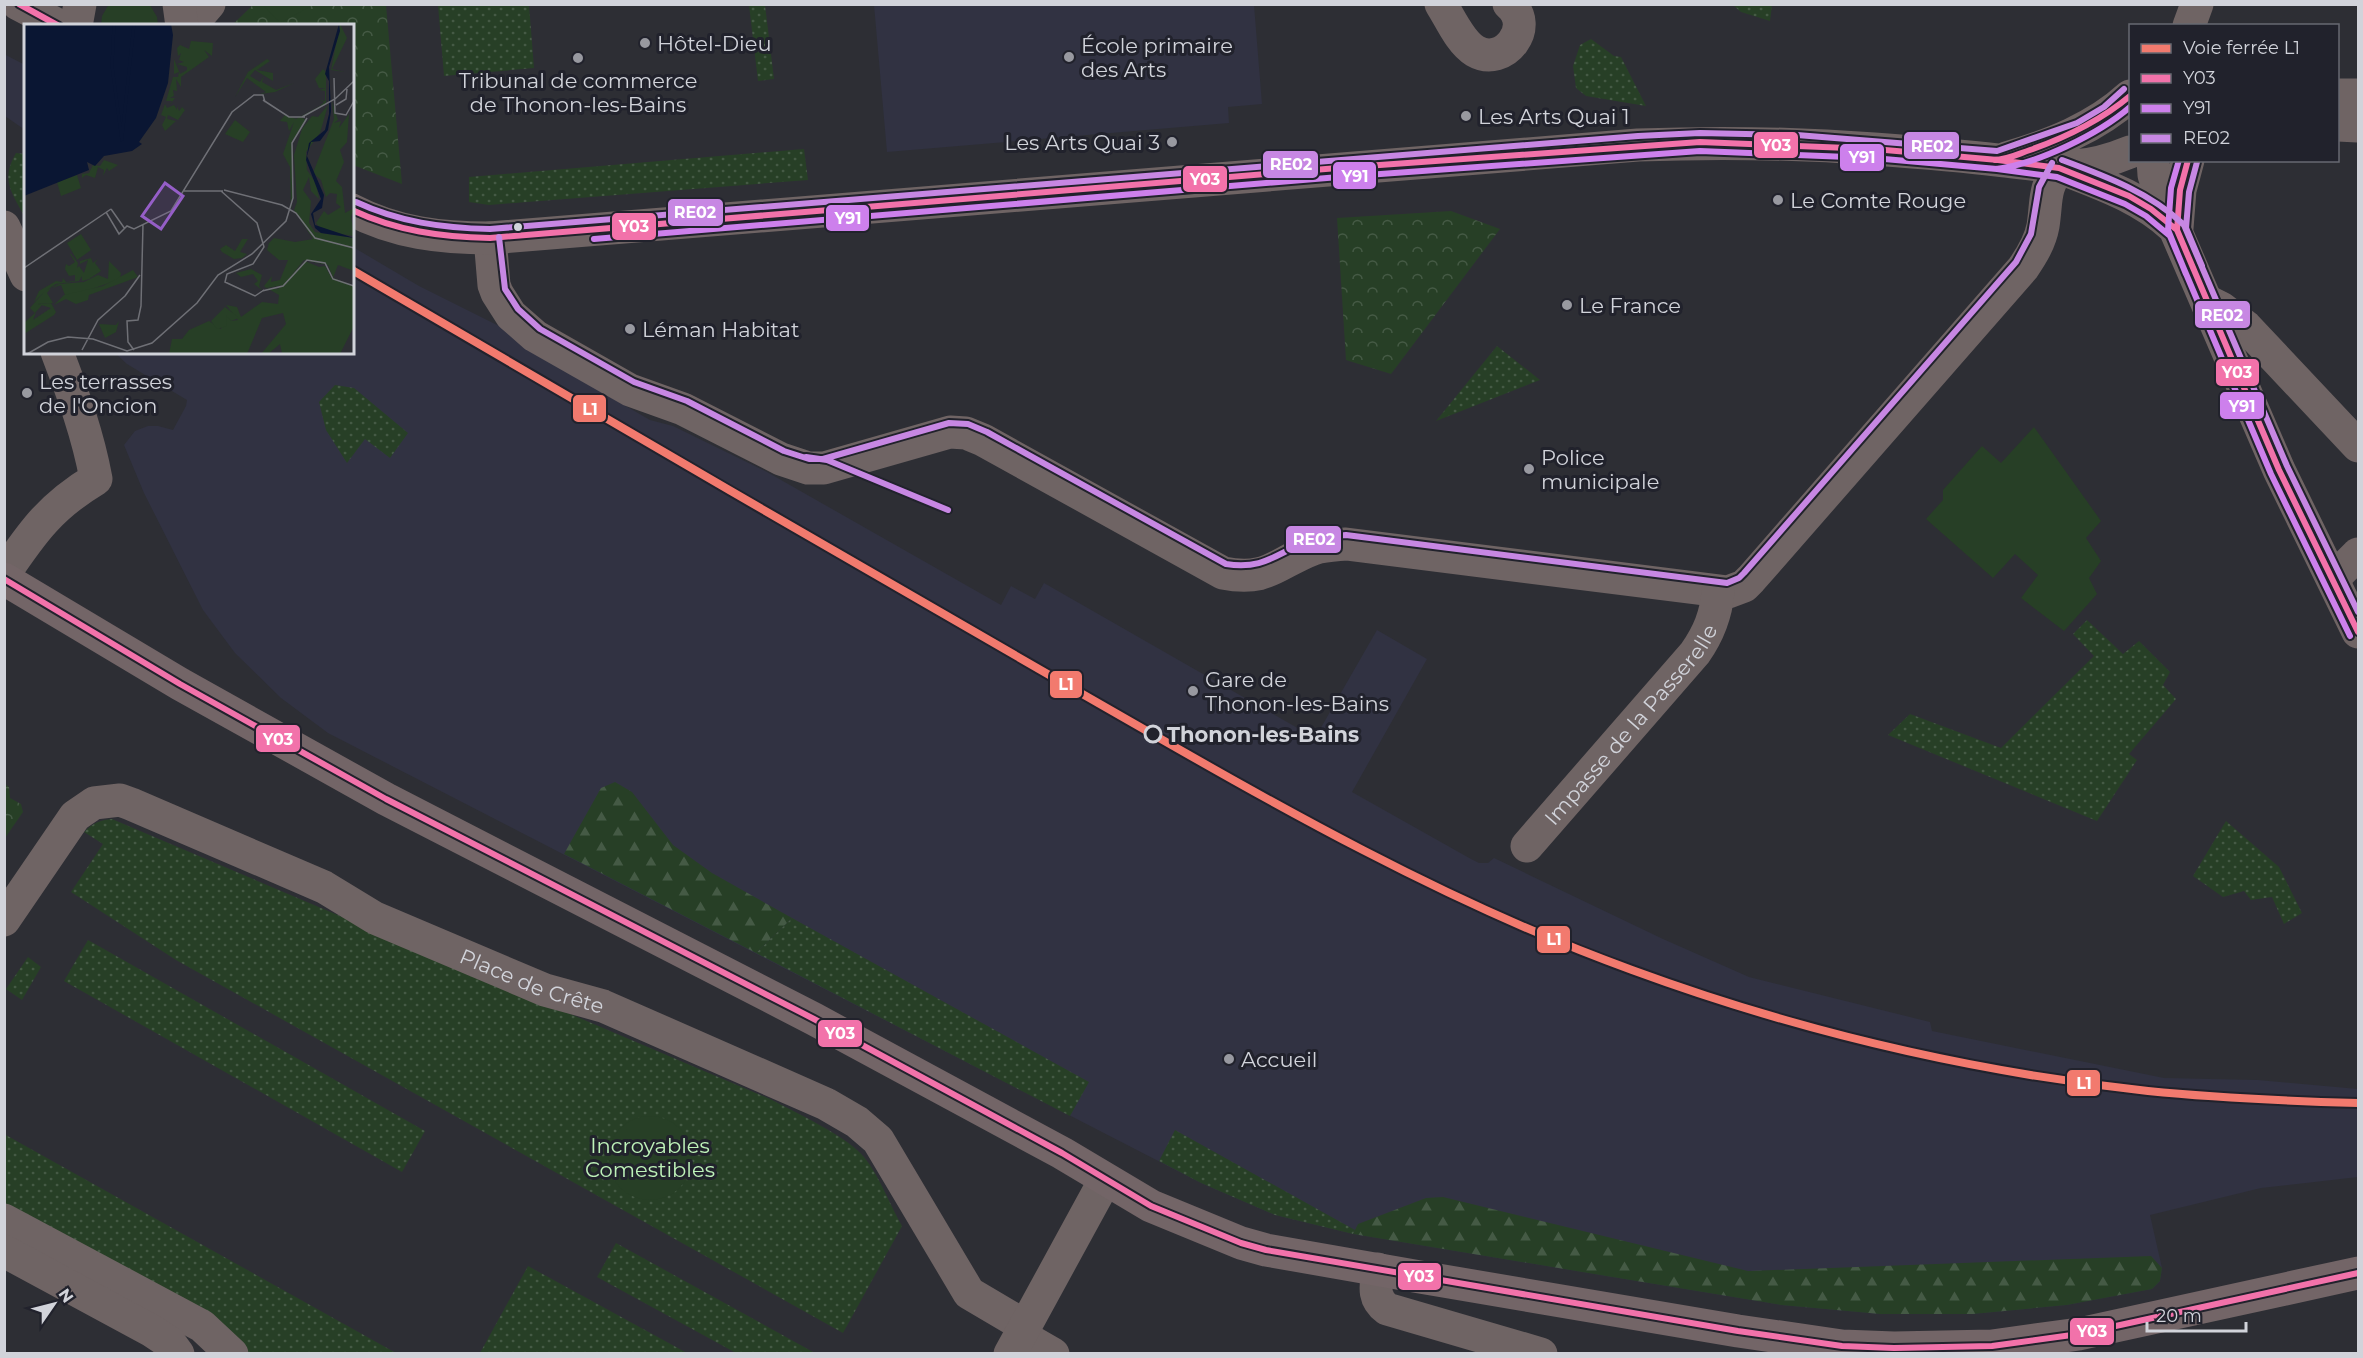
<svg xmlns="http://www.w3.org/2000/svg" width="2363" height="1358" font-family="Montserrat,sans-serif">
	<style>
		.built { fill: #313242 }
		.grass { fill: url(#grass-dots) }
		.forest { fill: url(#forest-firs) }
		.park { fill: url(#park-crowns) }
		.garden { fill: #273f26 }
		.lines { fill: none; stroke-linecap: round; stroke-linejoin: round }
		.minor { stroke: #6f6464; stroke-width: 33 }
		.tertiary { stroke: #6f6464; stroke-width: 33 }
		.secondary { stroke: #736567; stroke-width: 33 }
		.bus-1-casing { stroke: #21222c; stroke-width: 10 }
		.bus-2-casing { stroke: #21222c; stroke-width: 10 }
		.bus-3-casing { stroke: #21222c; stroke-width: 10 }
		.bus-1 { stroke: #f272aa; stroke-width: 6 }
		.bus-2 { stroke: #cd80ec; stroke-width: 6 }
		.bus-3 { stroke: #c787e3; stroke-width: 6 }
		.rail-1-casing { stroke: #21222c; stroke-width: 12 }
		.rail-1 { stroke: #f27a6e; stroke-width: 8 }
		.poi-dot { fill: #9899a0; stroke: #21222c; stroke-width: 2 }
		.bus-dot { fill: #d1d3da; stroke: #21222c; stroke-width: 2 }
		.stop-dot { fill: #21222c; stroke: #d1d3da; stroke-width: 3 }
		.labels { text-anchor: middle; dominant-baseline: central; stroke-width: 6; stroke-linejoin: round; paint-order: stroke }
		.poi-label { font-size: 21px; fill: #d1d3da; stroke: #21222c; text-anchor: start }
		.street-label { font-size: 21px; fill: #d1d3da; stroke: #21222c }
		.stop-label { font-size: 21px; font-weight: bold; fill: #d1d3da; stroke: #21222c; text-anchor: start }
		.park-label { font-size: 21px; fill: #bef2b9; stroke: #21222c }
		.inset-river { fill: none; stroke: #0a1633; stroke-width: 3 }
		.inset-road { fill: none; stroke: #6f7076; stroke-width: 1.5 }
		.view { fill: #955ec7; fill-opacity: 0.15; stroke: #955ec7; stroke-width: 3 }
		.inset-edge { fill: none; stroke: #d1d3da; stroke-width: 3 }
		.line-badge { stroke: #21222c; stroke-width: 2 }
		.badge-label { font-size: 16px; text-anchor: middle; font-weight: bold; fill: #fff }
	</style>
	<defs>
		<pattern id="grass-dots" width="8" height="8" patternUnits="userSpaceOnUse" patternTransform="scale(1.5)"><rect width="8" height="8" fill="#273f26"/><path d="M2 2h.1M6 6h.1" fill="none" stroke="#455a45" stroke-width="1.8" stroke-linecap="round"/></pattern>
		<pattern id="forest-firs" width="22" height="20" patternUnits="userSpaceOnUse" patternTransform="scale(1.5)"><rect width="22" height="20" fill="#273f26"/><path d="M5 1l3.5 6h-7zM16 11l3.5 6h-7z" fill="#455a45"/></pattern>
		<pattern id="park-crowns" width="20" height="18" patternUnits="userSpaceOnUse" patternTransform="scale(1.5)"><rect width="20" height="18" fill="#273f26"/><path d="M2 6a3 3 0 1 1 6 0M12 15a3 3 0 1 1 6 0" fill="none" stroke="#455a45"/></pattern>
	</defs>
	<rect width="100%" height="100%" fill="#2d2e34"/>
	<!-- built -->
	<path class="built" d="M874 5H1254L1262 104 1228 107 1229 123 887 152Z
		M4 54 25 65V130L5 116Z
		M353 247 419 286 519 336 522 346 650 420 673 426 767 472 1001 605 1011 586 1035 599 1044 583 1315 738 1377 630 1427 659 1352 792 1471 859 1479 863H1488L1494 858 1663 939 1749 977 1930 1022 1932 1031 2164 1078 2258 1080 2358 1089V1177L2261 1188 2150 1215 2162 1268 2160 1281 2152 1289 2067 1305 1973 1314H1880L1781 1305 1353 1234 1275 1215 1201 1183 328 733 281 698 235 653 203 610 144 493 124 445 135 431 148 426H158L173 430 186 406 187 400 127 364 115 353 352 352Z"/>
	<!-- grass -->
	<path class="grass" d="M438 5H529L534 68 444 76Z
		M749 5H765L774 79 758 81Z
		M1733 5H1772L1770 21 1741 12Z
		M1591 39 1614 56 1621 57 1646 106 1586 96 1576 88 1573 66 1580 45Z
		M804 149 808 180 489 205 469 202V177Z
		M16 153 25 154V218C12 192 0 181 16 153Z
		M1497 346 1540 380 1436 421Z
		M335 385 354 388 408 433 390 458 365 439 347 463 326 430 319 402Z
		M2087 620 2123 654 2139 641 2170 672 2163 685 2176 699 2129 754 2137 760 2097 821 1888 735 1910 714 2001 748 2094 656 2073 634Z
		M112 819 770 1099C795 1112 848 1137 864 1157 879 1175 890 1205 902 1226L843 1333 176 960 71 892 103 844 84 832C93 823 100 820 112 819Z
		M2226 821 2279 867 2302 913 2284 924 2272 897 2251 900 2244 891 2223 897 2193 876Z
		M792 918 1089 1082 1070 1116 756 953Z
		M88 940 425 1131 402 1172 64 981Z
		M28 957 41 967 22 1000 6 989Z
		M1175 1130 1355 1230 1353 1234 1275 1215 1201 1183 1159 1161Z
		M4 1134 396 1353H247L5 1210Z
		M616 1243 815 1353H736L597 1277Z
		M528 1266 687 1353H480Z"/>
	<!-- forest -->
	<path class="forest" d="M615 782 632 792 673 845 712 873 792 918 756 953 564 854 601 788Z
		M1443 1197 1748 1271 2151 1256 2162 1268 2160 1281 2152 1289 2067 1305 1973 1314H1880L1781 1305 1353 1234 1358 1224 1426 1198Z"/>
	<!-- park -->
	<path class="park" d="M253 5H386L402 184 353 165 352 26H231Z
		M1451 211 1500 229 1391 374 1346 360 1337 218Z
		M5 784 9 787 10 798 21 804 23 812 5 838Z"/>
	<!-- garden -->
	<path class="garden" d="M109 4 150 5 157 17 158 25H101L102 16Z
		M263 5H313L280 23Z
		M2034 427 2101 521 2086 538 2101 561 2089 578 2097 594 2064 631 2021 598 2038 575 2015 554 1993 578 1926 519 1943 500V490L1982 446 2001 463Z
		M608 1158a42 42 0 1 1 84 0a42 42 0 1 1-84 0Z"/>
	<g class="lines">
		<!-- minor -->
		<g class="minor">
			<path d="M1441 4C1450 18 1460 42 1475 51 1504 68 1536 26 1509 4"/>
			<path d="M190 26 209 4"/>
			<path d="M2189 26 2197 4"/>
			<path d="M4 227 26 275"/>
			<path d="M490 238 494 285 497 293 511 315 535 336 630 390 683 409 781 459 808 468H824L950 432 966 433 983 440 1223 573C1268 582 1276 563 1313 549 1324 545 1335 545 1346 544L1728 592 1744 586 1751 579 2023 268C2032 255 2040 242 2043 226 2047 201 2043 189 2059 168"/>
			<path d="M2207 301 2221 308 2246 327 2358 446"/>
			<path d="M4 574C33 531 51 506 96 479 88 435 73 394 57 352"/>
			<path d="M2333 579 2358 554"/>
			<path id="s1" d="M1527 846 1695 653C1709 633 1716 615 1718 592"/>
			<path id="s2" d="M4 920 75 816 94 803 120 800 131 804 324 887 375 918 545 990 603 1006 826 1104 857 1122 878 1140 969 1293 1025 1326"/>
			<path d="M4 1220 202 1326 232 1354"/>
			<path d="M4 1251 152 1331 170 1343 178 1354"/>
			<path d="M1378 1269C1376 1285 1372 1298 1387 1309L1541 1354"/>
			<path d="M1020 1335 1053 1354"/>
			<path d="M1010 1354 1105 1180"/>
		</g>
		<!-- tertiary -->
		<path class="tertiary" d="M18 4 60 26
			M179 4 182 26
			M76 26 80 4
			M2338 95H2358
			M2338 125 2358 126
			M2006 158C2051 145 2095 128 2130 96
			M2153 160 2154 175 2162 199 2279 470 2358 632
			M2060 168C2101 184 2140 197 2173 227
			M352 210C396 233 441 238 490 238L1638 145C1717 142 1795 143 1874 149 1915 152 1956 155 1997 160 2051 166 2077 174 2130 152
			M2177 228 2180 190 2188 160"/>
		<!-- secondary -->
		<path class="secondary" d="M4 579 180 684 386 799 814 1019 1062 1153 1151 1206 1241 1243 1266 1250 1420 1277 1738 1331 1842 1346 1894 1348 1992 1346 2079 1334 2358 1273"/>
		<defs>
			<path id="bus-1" d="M19 4 59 26
				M1994 160C2007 160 2018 154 2030 150 2067 137 2100 121 2130 96
				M2188 160 2180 190 2177 230 2194 270
				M352 210C397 231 441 237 490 238L1338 168 1700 142 1874 149 1998 160 2059 168 2129 196 2151 209 2177 230 2279 470 2358 632
				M4 579 180 684 386 799 814 1019 1062 1153 1151 1206 1241 1243 1266 1250 1738 1331 1842 1346 1894 1348 1992 1346 2079 1334 2358 1273"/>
			<path id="bus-2" d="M2179 160 2171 188 2168 230 2186 274
				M1996 169C2037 164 2099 134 2130 107
				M594 239 1339 177 1700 151 1873 158 1997 169 2057 177 2125 204 2146 216 2170 236 2271 474 2350 636"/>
			<path id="bus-3" d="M2062 160C2105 176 2151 193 2184 225L2287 466 2358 612
				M2197 162 2189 192 2186 228 2202 266
				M356 202C399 222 442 228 490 229L1638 136 1700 133 1797 135 1997 151 2077 123 2104 107 2124 89
				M499 237 505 289 518 309 540 329 634 382 687 401 784 451 809 459H823L949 423 968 424 987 432 1226 564C1265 570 1276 553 1309 541 1321 536 1334 536 1346 535L1727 583 1739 578 1744 573 2016 262 2031 234 2039 187 2052 163
				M806 457 827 460 948 510"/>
		</defs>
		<!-- bus-1 casing -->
		<use href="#bus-1" class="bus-1-casing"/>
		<!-- bus-2 casing -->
		<use href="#bus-2" class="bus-2-casing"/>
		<!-- bus-3 casing -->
		<use href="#bus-3" class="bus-3-casing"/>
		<!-- bus-1 -->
		<use href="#bus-1" class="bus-1"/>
		<!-- bus-2 -->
		<use href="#bus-2" class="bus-2"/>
		<!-- bus-3 -->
		<use href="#bus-3" class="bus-3"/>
		<defs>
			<path id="rail-1" d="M352 270C585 406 817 542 1051 676 1240 784 1427 896 1632 970 1798 1031 1973 1072 2148 1091 2218 1098 2288 1101 2358 1103"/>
		</defs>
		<!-- rail-1 casing -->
		<use href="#rail-1" class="rail-1-casing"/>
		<!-- rail-1 -->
		<use href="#rail-1" class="rail-1"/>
	</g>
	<!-- markers -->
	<g class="poi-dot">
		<circle cx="645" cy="43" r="6"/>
		<circle cx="1069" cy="57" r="6"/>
		<circle cx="578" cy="58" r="6"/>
		<circle cx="1466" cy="116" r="6"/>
		<circle cx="1172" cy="142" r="6"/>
		<circle cx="1778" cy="200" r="6"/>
		<circle cx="1567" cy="305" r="6"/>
		<circle cx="630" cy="329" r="6"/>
		<circle cx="27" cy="393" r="6"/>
		<circle cx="1529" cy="469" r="6"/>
		<circle cx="1193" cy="691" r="6"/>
		<circle cx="1229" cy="1059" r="6"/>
	</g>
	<circle class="bus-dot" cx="518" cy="227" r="5"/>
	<circle class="stop-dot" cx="1153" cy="734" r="8"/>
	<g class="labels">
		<!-- poi labels -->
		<g class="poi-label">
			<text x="657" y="43">Hôtel-Dieu</text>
			<text x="1081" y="45">École primaire<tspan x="1081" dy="24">des Arts</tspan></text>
			<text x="578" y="80" text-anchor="middle">Tribunal de commerce<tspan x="578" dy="24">de Thonon-les-Bains</tspan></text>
			<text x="1478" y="116">Les Arts Quai 1</text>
			<text x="1160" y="142" text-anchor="end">Les Arts Quai 3</text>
			<text x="1790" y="200">Le Comte Rouge</text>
			<text x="1579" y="305">Le France</text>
			<text x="642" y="329">Léman Habitat</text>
			<text x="39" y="381">Les terrasses<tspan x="39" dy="24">de l'Oncion</tspan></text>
			<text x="1541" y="457">Police<tspan x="1541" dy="24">municipale</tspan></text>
			<text x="1205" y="679">Gare de<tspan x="1205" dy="24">Thonon-les-Bains</tspan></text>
			<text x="1241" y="1059">Accueil</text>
		</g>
		<!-- street labels -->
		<g class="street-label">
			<text stroke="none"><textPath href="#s1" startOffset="160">Impasse de la Passerelle</textPath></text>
			<text stroke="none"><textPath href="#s2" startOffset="626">Place de Crête</textPath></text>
		</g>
		<!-- stop labels -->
		<g class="stop-label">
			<text x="1167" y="734">Thonon-les-Bains</text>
		</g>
		<!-- park labels -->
		<g class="park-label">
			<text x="650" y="1145">Incroyables<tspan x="650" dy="24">Comestibles</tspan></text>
		</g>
	</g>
	<!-- overview -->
	<g transform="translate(24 24)">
		<rect width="330" height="330" fill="#2d2e34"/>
		<path d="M167 17 189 19 188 32 180 26 185 33 157 53V63L152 55 153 67 149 66 150 72 146 74H151L146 81 148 77H142L149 53H154L155 48 150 50V35L156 50 163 46V43L153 40 160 38 155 36 157 29 154 32 153 24 156 21 165 25ZM299 45 302 48V80L277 93 282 96 268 117 269 172 267 185 266 143 259 130 270 98 265 107 263 98 256 97 261 91 272 95 296 82 300 78 296 76 301 77V67L295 66 301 64H295L291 55ZM141 80 143 84 150 81 153 86V82L155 87 158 83 161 86 154 96 144 91 143 95 152 97 141 107 138 101 142 93 137 91ZM80 136 94 141 85 147 83 144 79 152 80 146 74 143 71 154 62 151 58 154V150L65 149 69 141 76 142ZM46 230H47L54 239 53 244 55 242 60 249 64 236 56 240V237L67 234 69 239 74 235 71 239 77 247 65 255 58 257V252L55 257 32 260 23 266 35 260 60 258 74 251 84 255 85 237 97 249 96 255 51 271H41L37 261 27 264 23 269 29 279 14 280 18 281 11 289 6 284 20 268 10 278 15 267 32 257 38 258 39 254 42 258 51 257V251L45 252 41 245 42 240 45 242 51 238Z" fill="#273f26"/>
		<path d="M316 0 323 14 308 45 321 48 307 46ZM243 35 246 37 233 46 249 49V57L231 46 226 52 236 58 240 52 238 58 252 66 270 59 251 68 236 70 242 68 223 54 211 73 224 48ZM308 77 314 96 310 99 317 97 315 104 325 90 323 118 316 126 320 138 312 157 318 163 321 189 330 184 327 193 330 212 299 207 292 199 300 187 304 191 317 183 312 179 313 170 306 169 302 173 297 156 289 149 310 95ZM304 81 296 109 282 128 283 146 292 159 295 175 287 167 285 153 279 166 287 177 285 199 291 208 330 214V247L314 241 309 254 304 241 280 236 259 261 242 264 240 262 248 252 247 258 256 256 264 236H255L243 226 245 219 250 214 271 218 289 215 270 186 273 178 270 131 278 105 288 92 294 93ZM218 215H224L216 228 223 230 218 234 210 235 198 228 196 225 202 221 211 227ZM281 237 295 243 301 242 307 253 330 262V302L316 330 258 329 256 320 244 330H237L262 300 259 289 238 294 223 330H145L148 315H158L165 306 185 297 197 305 203 290 207 297 214 296 202 281 213 283 217 293 238 278 254 280 255 271 243 264 254 265ZM227 245 238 251 235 262 238 266 230 260 234 257 229 250 217 253 212 249ZM109 246 114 253 65 271 64 276 52 280 42 275 30 281 40 271 79 262ZM27 279 32 288 30 291 0 310V299L12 288 9 296 27 284 14 280ZM95 297 92 308 81 314 75 300 92 301Z" fill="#273f26"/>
		<path d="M201 283 215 294 207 297 202 291 203 302 193 305 187 297Z" fill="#273f26"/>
		<path d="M211 96 226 108 219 118 201 110Z" fill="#273f26"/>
		<path d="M53 151 57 164 37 172 33 158Z" fill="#273f26"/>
		<path d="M57 210 67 226 53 236 43 219Z" fill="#273f26"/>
		<path d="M0 0H147L149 11 144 59 132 94 115 118 118 120 108 127 80 132 71 142 63 138 65 146 0 172ZM315 0 316 7 305 43 307 87 304 106 296 117 287 118 283 132 300 171 298 184 289 189 291 201 330 214 297 209 291 204 287 190 297 175 282 136 285 119 301 106 305 90V57L301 50Z" fill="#0a1633"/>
		<path class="inset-river" d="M90 0 88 42 98 117M98 113 110 0"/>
		<path class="inset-road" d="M310 54 311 89 322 91 330 77M239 76 265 93H281M312 81 322 75 323 65M278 93 311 75 330 57M200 166 258 181 272 189 291 214 330 224M160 167H199M197 167 233 199 240 223 229 240 203 250 201 258 231 272 240 266M87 185 101 205M82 188 95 210 103 202 110 205 147 187 208 88 230 71H239L241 78M0 244 87 185M238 267 259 262 283 236 301 239 309 255 330 262M101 272 116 251M58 326 74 296 101 272M110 326 104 318 103 297 114 296 117 282 119 200M3 330 24 318 44 313 69 315 103 327 128 319 173 279 194 251 228 230 262 197 269 174 268 119 283 94"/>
		<path class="view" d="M141 159 159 172 137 205 118 192Z"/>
		<rect width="330" height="330" class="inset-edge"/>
	</g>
	<g class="line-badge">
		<rect x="1753" y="131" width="46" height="28" rx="6" fill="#f272aa"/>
		<rect x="1903" y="131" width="57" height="29" rx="6" fill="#c787e3"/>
		<rect x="1839" y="143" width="46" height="29" rx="6" fill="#cd80ec"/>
		<rect x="1262" y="150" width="57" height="29" rx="6" fill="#c787e3"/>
		<rect x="1332" y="161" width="45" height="29" rx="6" fill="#cd80ec"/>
		<rect x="1182" y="165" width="46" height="28" rx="6" fill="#f272aa"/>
		<rect x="667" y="198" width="57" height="29" rx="6" fill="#c787e3"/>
		<rect x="825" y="204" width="45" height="28" rx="6" fill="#cd80ec"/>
		<rect x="611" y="212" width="46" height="29" rx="6" fill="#f272aa"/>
		<rect x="2194" y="300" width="57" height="29" rx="6" fill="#c787e3"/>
		<rect x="2215" y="358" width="45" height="29" rx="6" fill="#f272aa"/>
		<rect x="2219" y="391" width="46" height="29" rx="6" fill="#cd80ec"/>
		<rect x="572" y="394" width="35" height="29" rx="6" fill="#f27a6e"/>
		<rect x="1285" y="525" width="57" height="29" rx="6" fill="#c787e3"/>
		<rect x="1049" y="670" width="34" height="29" rx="6" fill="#f27a6e"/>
		<rect x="255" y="724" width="46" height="29" rx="6" fill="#f272aa"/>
		<rect x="1536" y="925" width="35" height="29" rx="6" fill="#f27a6e"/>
		<rect x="817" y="1019" width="46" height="29" rx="6" fill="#f272aa"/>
		<rect x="2066" y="1069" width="35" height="28" rx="6" fill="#f27a6e"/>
		<rect x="1397" y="1262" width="45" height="29" rx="6" fill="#f272aa"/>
		<rect x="2069" y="1317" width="46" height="29" rx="6" fill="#f272aa"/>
	</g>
	<g class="badge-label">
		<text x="1776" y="151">Y03</text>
		<text x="1932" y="152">RE02</text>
		<text x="1862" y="163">Y91</text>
		<text x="1291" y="170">RE02</text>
		<text x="1355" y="182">Y91</text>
		<text x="1205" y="185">Y03</text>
		<text x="695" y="218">RE02</text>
		<text x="848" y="224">Y91</text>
		<text x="634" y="232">Y03</text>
		<text x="2222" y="321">RE02</text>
		<text x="2237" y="378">Y03</text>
		<text x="2242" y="412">Y91</text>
		<text x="590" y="415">L1</text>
		<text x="1314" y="545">RE02</text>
		<text x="1066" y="690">L1</text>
		<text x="278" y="745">Y03</text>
		<text x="1554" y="945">L1</text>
		<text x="840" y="1039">Y03</text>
		<text x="2084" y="1089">L1</text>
		<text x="1419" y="1282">Y03</text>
		<text x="2092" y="1337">Y03</text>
	</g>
	<!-- border -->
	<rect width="2363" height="1358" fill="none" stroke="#d1d3da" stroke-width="12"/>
	<!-- legend -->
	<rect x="2129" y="24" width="210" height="138" fill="#21222c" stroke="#676972" stroke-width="1.5"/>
	<rect x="2141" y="44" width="30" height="9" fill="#f27a6e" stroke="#676972" stroke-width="1.5"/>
	<text x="2183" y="54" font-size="18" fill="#d1d3da">Voie ferrée L1</text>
	<rect x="2141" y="74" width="30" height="9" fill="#f272aa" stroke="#676972" stroke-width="1.5"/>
	<text x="2183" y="84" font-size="18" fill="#d1d3da">Y03</text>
	<rect x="2141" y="104" width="30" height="9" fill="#cd80ec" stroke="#676972" stroke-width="1.5"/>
	<text x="2183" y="114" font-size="18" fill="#d1d3da">Y91</text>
	<rect x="2141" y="134" width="30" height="9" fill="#c787e3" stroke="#676972" stroke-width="1.5"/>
	<text x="2183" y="144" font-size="18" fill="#d1d3da">RE02</text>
	<!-- north arrow -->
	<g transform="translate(54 1304) rotate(55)" stroke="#21222c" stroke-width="4.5" paint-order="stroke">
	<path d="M0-4.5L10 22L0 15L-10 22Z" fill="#d1d3da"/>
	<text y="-9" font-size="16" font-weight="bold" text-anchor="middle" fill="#d1d3da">N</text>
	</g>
	<!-- scale -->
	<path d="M2147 1322v9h99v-9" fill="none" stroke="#d1d3da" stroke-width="3"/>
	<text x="2156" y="1322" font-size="18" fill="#d1d3da" stroke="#21222c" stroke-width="4.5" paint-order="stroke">20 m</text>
</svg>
